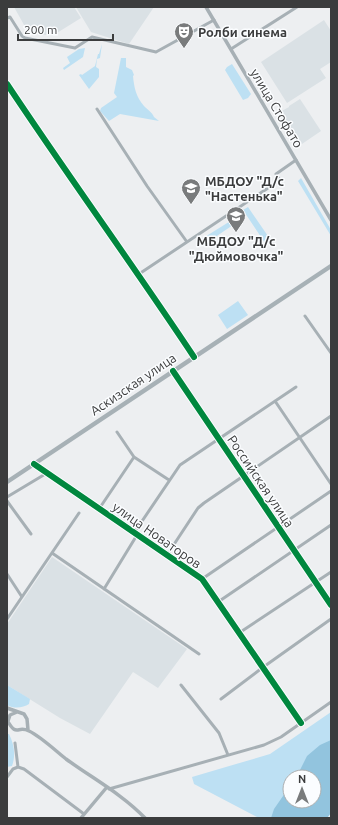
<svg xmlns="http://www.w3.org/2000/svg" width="338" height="825" font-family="Ubuntu,sans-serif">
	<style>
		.built { fill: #dae1e5 }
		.green { fill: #bde0f3; fill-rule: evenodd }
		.water { fill: #92c4de }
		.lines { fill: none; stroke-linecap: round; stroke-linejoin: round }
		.minor { stroke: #a7b0b5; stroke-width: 3 }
		.tertiary { stroke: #a7b0b5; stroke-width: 3.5 }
		.primary { stroke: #a7b1b6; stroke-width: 4.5 }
		.cycleway-casing { stroke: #fbfdff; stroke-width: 8 }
		.cycleway { stroke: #00873e; stroke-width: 6 }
		.labels { text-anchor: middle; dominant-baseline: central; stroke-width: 3; stroke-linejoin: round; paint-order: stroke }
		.poi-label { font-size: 13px; font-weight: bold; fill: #3b3c3d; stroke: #fbfdff; text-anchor: start }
		.street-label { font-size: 13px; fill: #3b3c3d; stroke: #fbfdff }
	</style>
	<rect width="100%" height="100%" fill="#edeff1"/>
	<!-- built -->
	<path class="built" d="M14 7H74L81 18 52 36 28 32Z
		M76 7H154L129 44 91 32Z
		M324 20 331 31V62L320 69 326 78 287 103 261 62Z
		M300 99 321 131 299 146 278 113 289 107V106Z
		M52 557 187 649 158 688 133 672 90 734 60 718 7 685V624Z"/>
	<!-- green -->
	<path class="green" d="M102 44 100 58 97 59 96 67 99 69V77L89 89 79 75 81 74 82 75 95 66 98 54H99Z
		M85 48 83 57 64 70 63 68 70 63 67 57 79 49Z
		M121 58H126V67L132 70 134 75 133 76C134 87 136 97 144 106 148 110 152 112 154 117L159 121 120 114 109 121 100 111 101 108 117 97 114 93Z
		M232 64 251 94 248 98 243 100 225 70 227 67Z
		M301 178 331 230V236L298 181Z
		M248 207 270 239 265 243 243 210Z
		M232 220 234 223 233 225 202 246 200 240Z
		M238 301 248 315 227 329 218 315Z
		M7 685 30 699 29 704C23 708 14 709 7 705Z
		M331 712V813L327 818H259L194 784 192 777 270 754ZM290 777H314V801H290Z
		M7 734H9C14 744 16 755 12 766L7 767Z"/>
	<!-- water -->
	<path class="water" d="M331 740V813L327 818H271L274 809 290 786V801H314V777H295L300 770 307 756 320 745Z"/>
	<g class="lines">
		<!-- minor -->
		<path class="minor" d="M7 18 10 17 22 36 25 38 75 48 92 37 156 52 214 20
			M231 49 297 7
			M7 84C68 176 133 265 194 357
			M97 109 147 186 187 242
			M139 274 280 180 276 174 296 160
			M305 316 331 353
			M173 371 331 605
			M275 401 331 484
			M117 432 134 457 169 480
			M34 464 202 579 301 723
			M7 497 47 473
			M7 501 31 534
			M99 509 134 457
			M134 533 180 465 296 387
			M52 553 199 654
			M167 555 198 508 204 503 331 416
			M7 574 22 597
			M202 579 331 491
			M104 589 137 535
			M218 602 331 525
			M7 619 79 513
			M239 633 331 572
			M181 685 219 733 228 755
			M221 699 262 668 331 619
			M15 743 18 767 24 769 84 814
			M7 777 13 769 18 767
			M109 789 264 745 281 737 331 702"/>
		<!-- tertiary -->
		<path class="tertiary" d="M206 7 331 220
			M7 708 24 714 27 719 28 730
			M7 720C17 738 17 725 29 731 40 736 56 751 66 759 92 778 122 794 145 818
			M8 721 10 715 17 712
			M81 818 107 787"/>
		<!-- primary -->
		<path class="primary" d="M7 482 331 266"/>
		<defs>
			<path id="cycleway" d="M7 84C68 176 133 265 194 357
				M173 371 331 605
				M34 464 202 579 301 723"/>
		</defs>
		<!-- cycleway casing -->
		<use href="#cycleway" class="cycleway-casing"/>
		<!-- cycleway -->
		<use href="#cycleway" class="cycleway"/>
	</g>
	<!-- icons -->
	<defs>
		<symbol id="theatre-pin" viewBox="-11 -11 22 30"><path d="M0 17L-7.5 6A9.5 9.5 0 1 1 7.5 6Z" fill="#797b7c" stroke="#fbfdff"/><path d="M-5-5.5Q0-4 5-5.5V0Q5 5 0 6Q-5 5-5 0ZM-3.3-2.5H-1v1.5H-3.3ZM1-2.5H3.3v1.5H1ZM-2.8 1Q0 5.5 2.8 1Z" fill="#fff"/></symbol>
		<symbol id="school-pin" viewBox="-11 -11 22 30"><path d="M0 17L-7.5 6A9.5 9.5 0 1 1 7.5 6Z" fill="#797b7c" stroke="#fbfdff"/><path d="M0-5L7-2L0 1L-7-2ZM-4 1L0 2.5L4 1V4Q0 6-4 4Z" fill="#fff"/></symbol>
	</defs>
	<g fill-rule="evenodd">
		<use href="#theatre-pin" x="173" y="21" width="22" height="30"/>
		<use href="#school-pin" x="180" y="177" width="22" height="30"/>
		<use href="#school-pin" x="225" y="205" width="22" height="30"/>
	</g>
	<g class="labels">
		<!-- poi labels -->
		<g class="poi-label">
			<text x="198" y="32">Ролби синема</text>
			<text x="205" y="181">МБДОУ "Д/с<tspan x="205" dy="15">"Настенька"</tspan></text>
			<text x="236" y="241" text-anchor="middle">МБДОУ "Д/с<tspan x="236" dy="15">"Дюймовочка"</tspan></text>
		</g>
		<!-- street labels -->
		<g class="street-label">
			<text transform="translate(277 108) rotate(59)">улица Стофато</text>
			<text transform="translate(133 384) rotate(-34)">Аскизская улица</text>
			<text transform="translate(261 481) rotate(56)">Российская улица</text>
			<text transform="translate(157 535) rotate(35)">улица Новаторов</text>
		</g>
	</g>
	<!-- border -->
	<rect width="338" height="825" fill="none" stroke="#3b3c3d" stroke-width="16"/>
	<!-- north arrow -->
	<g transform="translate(302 789)"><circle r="19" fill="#fbfdff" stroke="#aeb0b1"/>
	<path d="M0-3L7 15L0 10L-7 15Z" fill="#797b7c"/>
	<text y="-6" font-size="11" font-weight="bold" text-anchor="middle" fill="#3b3c3d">N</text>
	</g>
	<!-- scale -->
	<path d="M18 34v6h95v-6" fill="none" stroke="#3b3c3d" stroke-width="2"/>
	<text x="24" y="34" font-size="12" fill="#3b3c3d" stroke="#fbfdff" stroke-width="3" paint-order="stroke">200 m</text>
</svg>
